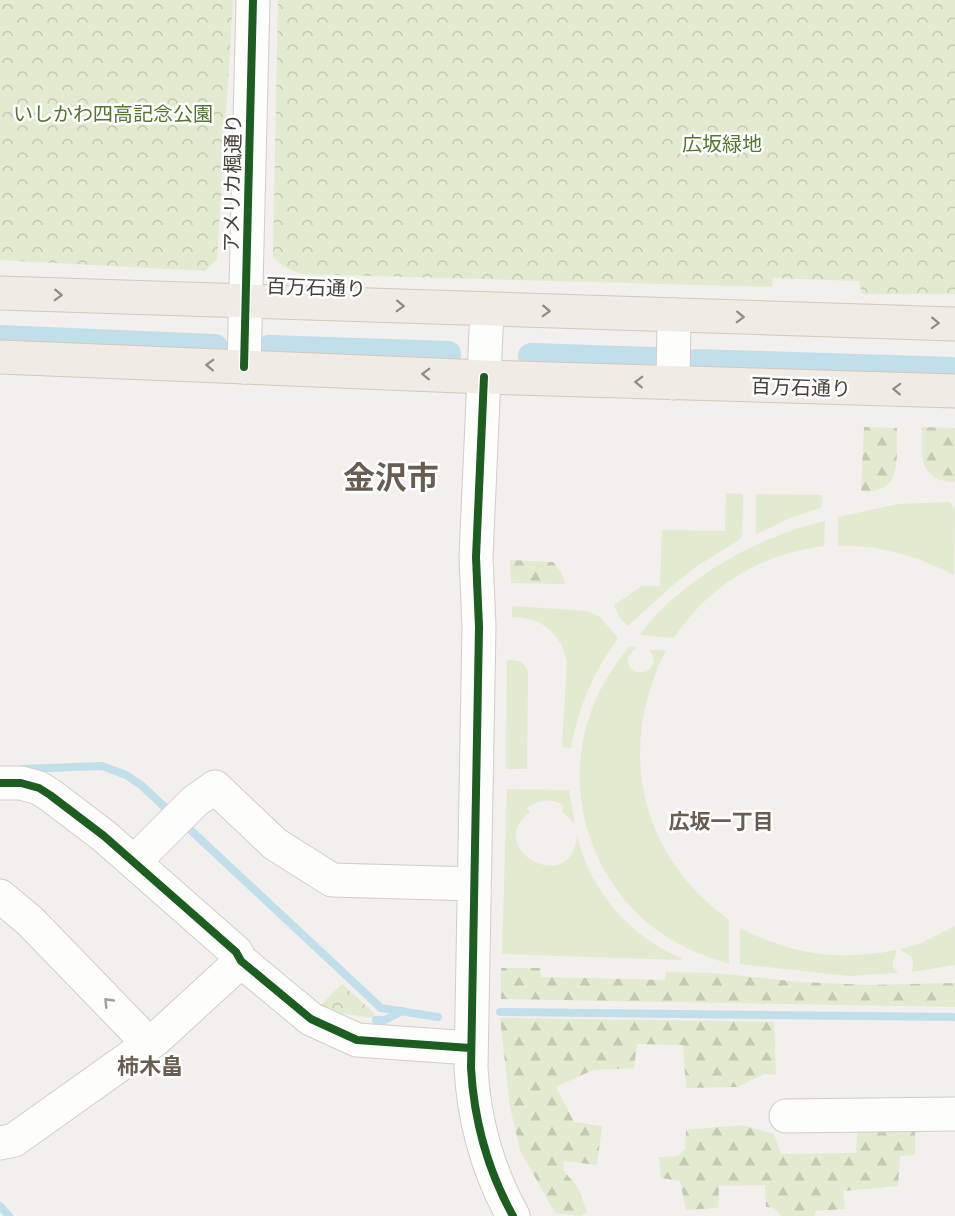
<svg xmlns="http://www.w3.org/2000/svg" width="955" height="1216" font-family="Ubuntu,'Noto Sans JP',sans-serif">
	<style>
		.grass { fill: #e2eacf }
		.forest { fill: url(#forest-firs) }
		.park { fill: url(#park-crowns) }
		.lines { fill: none; stroke-linecap: round; stroke-linejoin: round }
		.stream { stroke: #c1dfeb; stroke-width: 8 }
		.canal { stroke: #c1dfeb; stroke-width: 26 }
		.minor-casing { stroke: #d0cdca; stroke-width: 35 }
		.major-casing { stroke: #d3c8bb; stroke-width: 35 }
		.minor { stroke: #fdfdfc; stroke-width: 33 }
		.major { stroke: #f0ece5; stroke-width: 33 }
		.cycleway-casing { stroke: #fff; stroke-width: 11 }
		.cycleway { stroke: #1b5e20; stroke-width: 8 }
		.oneway { stroke: #938d86 }
		.oneway2 { stroke: #a29e9a }
		.labels { text-anchor: middle; dominant-baseline: central; stroke-width: 5; stroke-linejoin: round; paint-order: stroke }
		.park-label { font-size: 20px; fill: #527530; stroke: #fff }
		.street-label { font-size: 20px; fill: #474039; stroke: #fff }
		.neighbourhood-label { font-size: 21px; font-weight: bold; fill: #695d51; stroke: #fff }
		.quarter-label { font-size: 22px; font-weight: bold; fill: #695d51; stroke: #fff }
		.town-label { font-size: 32px; font-weight: bold; fill: #695d51; stroke: #fff }
	</style>
	<defs>
		<pattern id="forest-firs" width="22" height="20" patternUnits="userSpaceOnUse" patternTransform="scale(1.5)"><rect width="22" height="20" fill="#e2eacf"/><path d="M5 1l3.5 6h-7zM16 11l3.5 6h-7z" fill="#c3cab2"/></pattern>
		<pattern id="park-crowns" width="20" height="18" patternUnits="userSpaceOnUse" patternTransform="scale(1.5)"><rect width="20" height="18" fill="#e2eacf"/><path d="M2 6a3 3 0 1 1 6 0M12 15a3 3 0 1 1 6 0" fill="none" stroke="#c3cab2"/></pattern>
	</defs>
	<rect width="100%" height="100%" fill="#f2efec"/>
	<!-- grass -->
	<path class="grass" d="M726 493 743 494 742 536 736 542 697 566 673 585 628 626 619 617 614 605 642 586H660L662 530 725 531Z
		M756 494 822 495V507L788 519 756 534Z
		M950 502 955 510 954 575C914 555 883 545 838 546V517L898 504Z
		M825 521 824 546C761 554 709 585 674 638L640 635C648 622 662 609 674 598 718 560 769 534 825 521Z
		M512 606 587 611 600 617 618 638C594 671 578 707 571 748L562 747 567 662C561 633 542 617 512 617Z
		M630 646 638 648 634 649 628 657C627 671 637 676 649 670L654 663 652 653 649 650H666C616 748 639 855 729 920V964C707 957 686 949 667 937 596 892 563 800 588 721 596 693 611 669 630 646Z
		M507 660C518 660 526 662 528 673L527 769H506Z
		M507 789 569 790 575 824 562 811 564 806C552 798 539 799 527 808L530 812C482 848 571 899 577 836 591 892 628 935 681 958V960L502 954Z
		M955 926V965L912 972C916 953 911 959 900 949L919 944Z
		M740 928C790 954 840 962 896 950 896 959 887 964 898 973L849 976 740 964Z"/>
	<!-- forest -->
	<path class="forest" d="M864 427 897 428C896 447 902 482 880 489 874 492 867 491 861 491Z
		M922 427 955 428V482C918 481 922 456 922 427Z
		M510 560 553 562 561 572 565 584 511 583Z
		M501 968H540L541 977 665 980 666 972 715 973 800 982 869 985 955 983V1007L501 999Z
		M500 1018 774 1022 776 1075 764 1074 737 1087 686 1088 683 1045 637 1044 634 1068 593 1070 556 1087 574 1122 602 1126 597 1165 563 1161 564 1171 578 1188 587 1212 581 1216 555 1213 520 1150 510 1107Z
		M858 1124H915V1155L900 1156 898 1186 843 1191 845 1209 815 1211V1216H782L774 1208 766 1207 765 1185 719 1186 718 1208 686 1210 680 1181 661 1178 659 1157 678 1156 685 1149 686 1130 742 1125 774 1134 781 1154 856 1153Z"/>
	<!-- park -->
	<path class="park" d="M0 0H233L217 259 205 271 0 260Z
		M278 0H955V294H862L859 281 773 278 772 287 302 274C290 270 282 266 273 257Z
		M342 984 374 1013 375 1018 316 1010Z"/>
	<g class="lines">
		<!-- stream -->
		<path class="stream" d="M22 769 102 766 126 775 141 785 171 813
			M183 823 381 1008 438 1017
			M500 1012 955 1017
			M376 1020H385L402 1011
			M0 1206 9 1216"/>
		<!-- canal -->
		<path class="canal" d="M0 338 215 347
			M269 348 448 354
			M531 356 653 360
			M696 362 955 370"/>
		<defs>
			<path id="minor" d="M487 309 476 557 479 627 471 1068C474 1121 487 1169 513 1216
				M244 367 253 0
				M673 383 674 315
				M0 783H21L39 788 50 795 104 836 236 952 241 961 311 1019 357 1040 470 1048
				M134 862 195 801 215 787 275 844 332 880 474 884
				M0 896 30 921 149 1044
				M786 1116 955 1114
				M0 1143 14 1140 156 1039 241 961"/>
			<path id="major" d="M0 293 955 324
				M0 357 484 377 955 391"/>
		</defs>
		<!-- minor casing -->
		<use href="#minor" class="minor-casing"/>
		<!-- major casing -->
		<use href="#major" class="major-casing"/>
		<!-- minor -->
		<use href="#minor" class="minor"/>
		<!-- major -->
		<use href="#major" class="major"/>
		<defs>
			<path id="cycleway" d="M244 367 253 0
				M484 377 476 557 479 627 471 1068C474 1121 487 1169 513 1216
				M0 783H21L39 788 50 795 104 836 236 952 241 961 311 1019 357 1040 470 1048"/>
		</defs>
		<!-- cycleway casing -->
		<use href="#cycleway" class="cycleway-casing"/>
		<!-- cycleway -->
		<use href="#cycleway" class="cycleway"/>
	</g>
	<!-- one-way arrows -->
	<defs><path id="oneway-chevron" d="M-2-3.5L2.5 0L-2 3.5" fill="none" stroke-width="1.6" stroke-linecap="round" stroke-linejoin="round" transform="scale(1.5)"/></defs>
	<g class="oneway">
		<use href="#oneway-chevron" transform="translate(58 295) rotate(2)"/>
		<use href="#oneway-chevron" transform="translate(400 306) rotate(2)"/>
		<use href="#oneway-chevron" transform="translate(546 311) rotate(2)"/>
		<use href="#oneway-chevron" transform="translate(740 317) rotate(2)"/>
		<use href="#oneway-chevron" transform="translate(935 323) rotate(2)"/>
		<use href="#oneway-chevron" transform="translate(210 365) rotate(-178)"/>
		<use href="#oneway-chevron" transform="translate(426 374) rotate(-178)"/>
		<use href="#oneway-chevron" transform="translate(639 382) rotate(-178)"/>
		<use href="#oneway-chevron" transform="translate(897 389) rotate(-178)"/>
	</g>
	<use class="oneway2" href="#oneway-chevron" transform="translate(108 1002) rotate(-134)"/>
	<g class="labels">
		<!-- park labels -->
		<g class="park-label">
			<text x="113" y="113">いしかわ四高記念公園</text>
			<text x="722" y="143">広坂緑地</text>
		</g>
		<!-- street labels -->
		<g class="street-label">
			<text transform="translate(232 183) rotate(-89)">アメリカ楓通り</text>
			<text transform="translate(316 287) rotate(2)">百万石通り</text>
			<text transform="translate(801 387) rotate(2)">百万石通り</text>
		</g>
		<!-- neighbourhood labels -->
		<g class="neighbourhood-label">
			<text x="721" y="821">広坂一丁目</text>
		</g>
		<!-- quarter labels -->
		<g class="quarter-label">
			<text x="150" y="1065">柿木畠</text>
		</g>
		<!-- town labels -->
		<g class="town-label">
			<text x="391" y="477">金沢市</text>
		</g>
	</g>
</svg>
